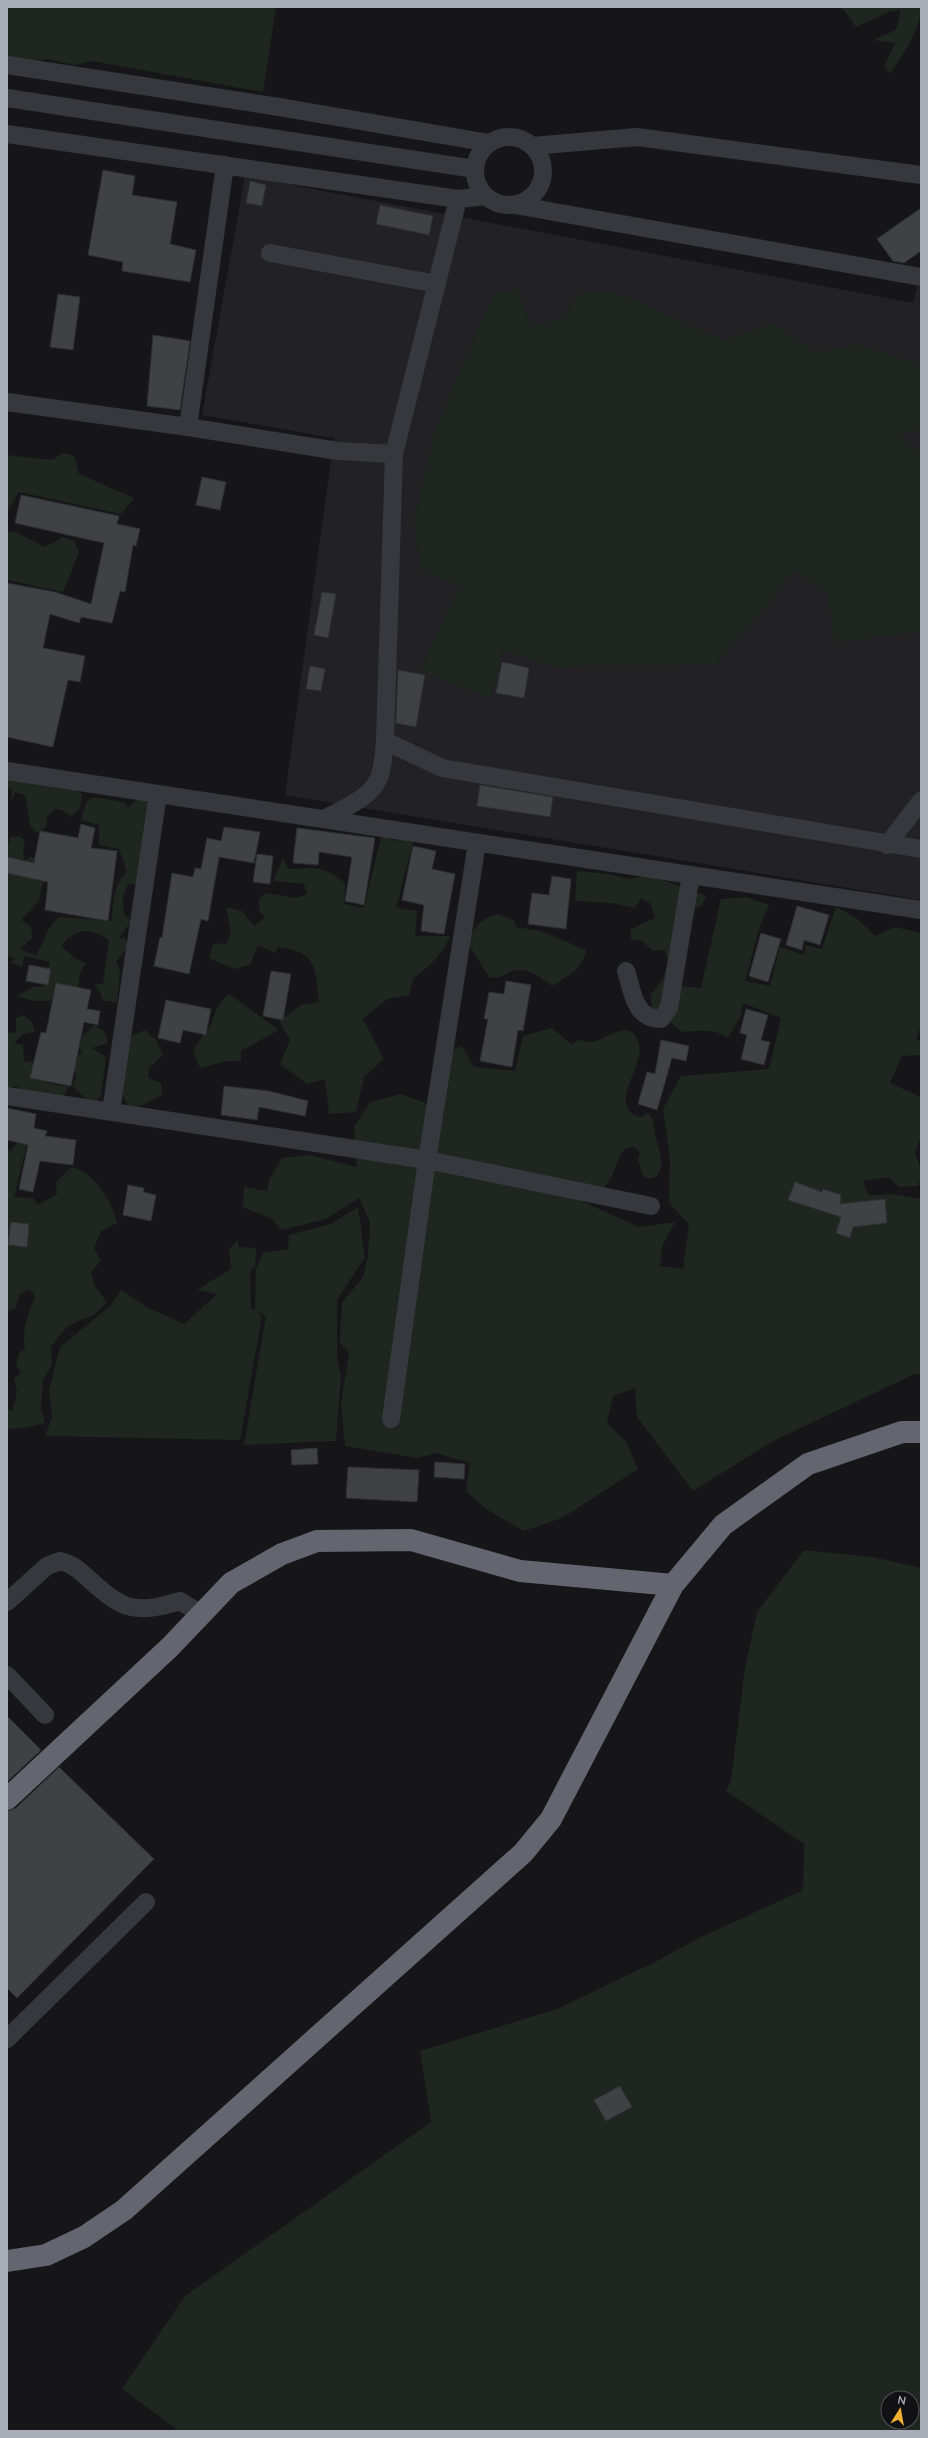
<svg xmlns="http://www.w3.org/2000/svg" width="928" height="2438" font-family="Mulish,sans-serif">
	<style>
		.built { fill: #222225 }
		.green { fill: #1e261f; fill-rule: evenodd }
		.building { fill: #404145; stroke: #303034 }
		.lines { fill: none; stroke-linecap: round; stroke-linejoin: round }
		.minor { stroke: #37383d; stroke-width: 18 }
		.highway { stroke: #63666e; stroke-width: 22 }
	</style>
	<rect width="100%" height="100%" fill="#161618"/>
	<!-- built -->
	<path class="built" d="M245 176 913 303 921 269V900L285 795 334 438 202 415Z"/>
	<!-- green -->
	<path class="green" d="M7 7H276L263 92 92 61 75 65 47 59 13 63 7 59Z
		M838 7H921C921 30 902 55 890 74L884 66 895 43 873 40 896 30 901 10 889 12 856 27 844 10Z
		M519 289 530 326 560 320 579 294 605 291 632 299 723 340 774 324 815 352 858 345 921 364V429L899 435 921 453V632L835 642 827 593 794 569 776 595 716 664 556 667 503 650 490 698 420 671 460 585 421 571 414 521 435 431 482 319 496 294Z
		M63 453 74 456 79 474 134 498 121 514 19 492 7 512V455L52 460Z
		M13 531 45 547 63 537 74 541 79 552 63 592 7 580V532Z
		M7 776 67 784 82 794 80 808 72 817 60 809H55L47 817 46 827 37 833 30 826 25 795 15 792 11 802 12 789 7 787Z
		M93 797 124 802 128 808 137 799 152 803 145 886 128 884 123 898 124 914 131 921 118 940 125 937 128 948 116 961 120 971 117 1002 103 1001 101 994 94 984H103L109 940C90 927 76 927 61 946L77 960 86 963 80 974 78 988C54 1001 43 1006 17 996L33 987 44 986 50 962 24 956 22 967 11 963 14 958 7 956V851L10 837 20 836 25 841 23 851 25 861 31 856 36 863 62 844 68 833 72 844 44 876 39 901 21 920 31 926 32 938 20 949 36 955C46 940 45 929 59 917L112 921C113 903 113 884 127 872L119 849 99 845V825L81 820 86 803Z
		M382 833 394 841 415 834 396 908 417 911 415 936H450C442 956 429 966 413 979L409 995 387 999 363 1019 384 1059 364 1077 356 1112 329 1114 325 1079 307 1084 280 1064 290 1040 279 1021 301 1005 319 1002C315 966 317 952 278 947L275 953 258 945 250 965 234 969 209 958 213 944 227 943 231 931 226 907 242 911 254 926 265 918 260 912 258 901 265 893 297 898 307 894 304 884 273 881 283 859 289 869C315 868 324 865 345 883L344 904 364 908Z
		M577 871 609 874 630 879 649 875 706 896 701 906 682 914 681 986 701 988 721 899 746 897 769 905 759 929 745 981 770 986 780 947 804 955 806 945 822 949 836 907 855 917 876 936 895 927 921 933V1025L916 1040 921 1041V1055L902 1056 890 1083 921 1097V1135L915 1155C921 1166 923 1174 918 1186L899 1187 888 1177 863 1181 868 1195 893 1194 921 1199V1374H915L775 1440 693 1491 637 1417 635 1388 613 1396 607 1423 627 1443 638 1469 562 1518 524 1531 486 1509 466 1491 470 1463 436 1453 417 1458 345 1446 341 1403 349 1353 340 1343 342 1303 363 1277 368 1256 370 1222 359 1198 326 1219 281 1230 272 1219 243 1207 244 1187 267 1191 269 1180 282 1158 309 1155 357 1167 354 1127 370 1102 401 1094 431 1105 450 1051 462 1046 474 1067 515 1071 523 1036 552 1028 572 1045 577 1040C582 1040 588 1043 593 1042 606 1040 632 1015 639 1045 645 1066 605 1108 641 1117L648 1113C657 1122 653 1128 656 1139 660 1153 665 1162 657 1176L650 1179 643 1176 638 1160 640 1153 634 1147 626 1148C615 1160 615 1176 605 1187 599 1193 586 1197 579 1200L639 1227 675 1222 663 1244 660 1266 683 1269 689 1224 669 1203 670 1159 663 1109 681 1076 769 1069 781 1018 743 1003 741 1016 728 1038C715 1028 698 1031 682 1032L670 1022 651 1012V994L663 979 668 963 665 950 653 951 642 941 631 939V929L655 918 651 904 641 898 635 908 612 903 575 901Z
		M498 914 513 920 516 927 541 931 586 950C584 969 567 976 552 986 542 979 531 969 519 970 507 970 503 980 489 977L469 945C473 927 480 919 498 914Z
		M229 994 279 1030 241 1051V1061H227L200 1068 193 1051 201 1038 209 1029 218 1005Z
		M24 1015 32 1022 35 1032 23 1034 14 1043 23 1045 24 1061 36 1063 45 1072 44 1082 68 1087 60 1103 15 1093 18 1086 7 1088V1032L16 1033V1018Z
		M94 1025 105 1032 108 1043 92 1048 106 1057 101 1096 92 1104 72 1086 76 1078 72 1057 82 1053 78 1041Z
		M145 1030 156 1040 163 1055 149 1068 148 1078 161 1083 162 1095 143 1105 128 1106 122 1094 129 1037Z
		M18 1131 28 1139 14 1197 33 1198 38 1205 57 1194 56 1182 71 1167C94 1171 112 1201 117 1223L101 1231 94 1248 101 1261 91 1272 94 1285 107 1302 94 1315 78 1321 66 1328 51 1346 52 1365 43 1379 41 1408 45 1423 24 1428 7 1429V1408L12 1411 17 1392 14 1378 21 1374 16 1364 19 1353 25 1349C21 1330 29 1313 35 1295L29 1289 20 1295 15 1309 7 1311V1150L11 1151 17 1142Z
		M358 1207 365 1257 337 1300V1358L341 1377 336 1441 244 1445 266 1316 256 1311 262 1316 240 1440 45 1436 52 1417 49 1390 60 1347 110 1306 121 1290 147 1307 184 1324 217 1294 197 1290 231 1269 229 1250 238 1239V1247L256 1248 255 1266 250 1271 251 1308 255 1311 256 1270 263 1253 288 1249 289 1235 331 1224Z
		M804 1550 873 1557 921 1568V2431H179L122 2389 185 2296 431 2122 420 2051 557 2009 659 1960 699 1938 803 1890 804 1844 726 1791 731 1781 745 1668 757 1612ZM888 2398H912V2422H888Z"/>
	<!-- building -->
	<path class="building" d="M103 170 135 176 132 195 177 202 170 244 196 250 190 282 122 271 123 262 88 255Z
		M250 181 266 185 262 206 246 203Z
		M380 205 433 216 429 235 376 224Z
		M921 208V251L904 263 893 261 877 239Z
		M58 294 80 297 73 350 50 347Z
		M153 335 190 341 180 410 147 406Z
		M202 477 226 482 220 510 196 505Z
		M21 495 119 516 117 524 140 529 136 546 133 545 125 592 120 591 112 623 81 617 79 623 50 614 43 648 85 656 80 682 68 680 53 747 7 737V583L55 592 91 604 104 543 15 523Z
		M322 592 336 594 328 638 314 635Z
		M502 662 529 668 524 698 496 693Z
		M310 666 325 669 321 691 306 689Z
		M398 670 425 675 416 727 396 723Z
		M480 785 553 797 550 817 477 806Z
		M81 824 95 828 91 848 117 851 108 921 45 910 48 882 7 873V857L34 863 40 831 78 838Z
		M224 827 260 832 254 863 219 857 208 921 201 919 189 974 154 966 160 937 162 938 172 873 193 877 195 868 201 869 207 838 221 841Z
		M297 828 375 838 364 905 345 901 352 857 319 852 318 865 293 863Z
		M413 846 436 851 432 869 455 874 444 934 421 931 424 905 402 900Z
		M257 854 273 856 270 884 253 882Z
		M552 876 571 879 566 929 528 924 532 893 549 895Z
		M797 906 829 915 820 945 804 940 802 950 786 945Z
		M761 933 781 939 768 982 749 976Z
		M29 965 51 969 48 985 26 981Z
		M271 971 291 974 283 1020 263 1016Z
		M506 981 531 985 523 1031 518 1030 512 1067 480 1061 488 1019H484L489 992 504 994Z
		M56 983 91 990 87 1009 100 1011 98 1025 84 1022 71 1086 30 1078 41 1032 46 1033Z
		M166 1000 211 1009 206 1035 183 1030 180 1043 158 1038Z
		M746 1009 768 1015 761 1040 770 1042 764 1065 741 1059 747 1035 740 1033Z
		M661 1040 689 1046 686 1061 672 1058 657 1110 638 1104 647 1072 655 1074Z
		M224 1086 269 1091 308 1101 305 1116 259 1107 257 1120 221 1115Z
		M7 1108 36 1114 34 1128 47 1131 45 1136 76 1140 73 1165 40 1161 33 1192 19 1189 28 1145 7 1140Z
		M795 1182 822 1192 823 1189 841 1195 840 1204 885 1199 887 1223 853 1227 850 1238 836 1233 841 1217 788 1200Z
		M128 1185 144 1188 143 1192 156 1195 151 1221 123 1215Z
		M11 1222 29 1224 27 1247 8 1245Z
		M317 1448 318 1464 292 1465 291 1450Z
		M435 1462 465 1464 464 1479 434 1477Z
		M348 1467 419 1470 417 1502 346 1498Z
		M7 1716 41 1750 7 1782Z
		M59 1767 154 1859 17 1998 7 1988V1811L16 1808Z
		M620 2086 632 2107 606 2121 594 2100Z"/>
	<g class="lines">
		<!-- minor -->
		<path class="minor" d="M7 65 279 107 489 143
			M7 98 475 169
			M7 134 458 199 486 196
			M475 171a34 34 0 1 1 68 0a34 34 0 1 1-68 0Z
			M532 146 637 137 921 175
			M515 205 921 277
			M270 253 437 284
			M7 402 188 427 338 451 394 454
			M188 427 225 165
			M385 741 442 768 921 849
			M7 771 921 910
			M324 819C342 809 373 798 380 775 383 765 384 752 385 741L394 454 458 199
			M887 845 921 801
			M626 971C633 992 634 1019 661 1019L669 1008 691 875
			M7 1096 427 1160 651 1206
			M111 1111 158 794
			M391 1419 427 1160 477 843
			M7 1602 47 1566 60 1561C73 1564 80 1571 90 1580 124 1611 136 1614 180 1601L201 1614
			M7 1675 45 1715
			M7 2039 146 1902"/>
		<!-- highway -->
		<path class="highway" d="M7 1799 170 1647 231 1583 282 1554 317 1541 411 1540 520 1571 673 1585
			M7 2261 46 2255 84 2237 124 2210 523 1853 551 1819 673 1585 723 1525 808 1464 902 1432H921"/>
	</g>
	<!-- border -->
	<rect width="928" height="2438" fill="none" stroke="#a8adb8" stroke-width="16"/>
	<!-- north arrow -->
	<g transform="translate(900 2410) rotate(11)"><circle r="19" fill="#111113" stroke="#4d4f55"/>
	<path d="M0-3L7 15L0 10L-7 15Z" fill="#f2b134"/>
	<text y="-6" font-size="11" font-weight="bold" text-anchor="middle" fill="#a8adb8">N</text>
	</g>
</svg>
